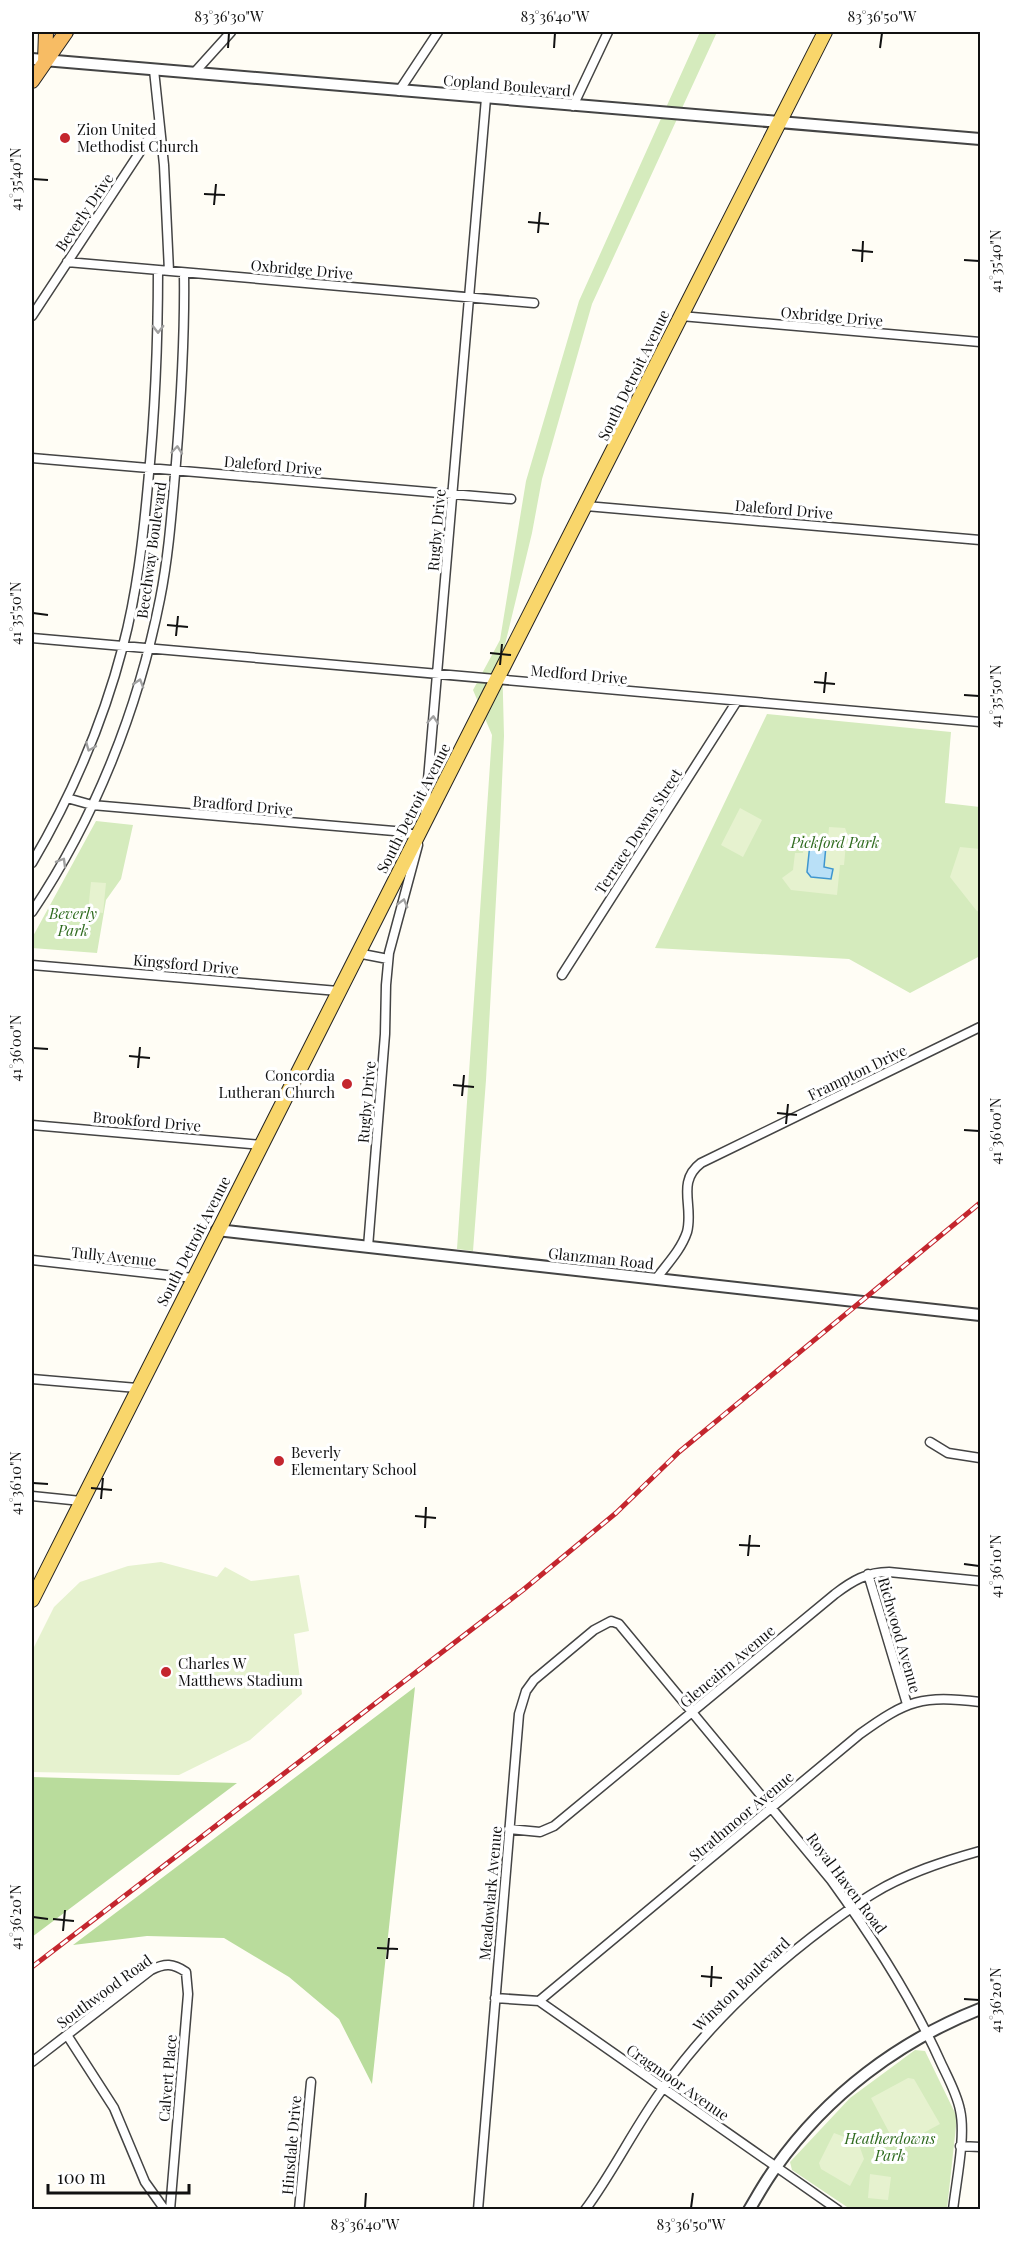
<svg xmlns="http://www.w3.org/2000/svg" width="1012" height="2241" font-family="'Playfair Display',serif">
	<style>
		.green { fill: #d5ebbd }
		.forest { fill: #b9dc9c }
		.pitch { fill: #e6f2cf }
		.water { fill: #b9e0f7; stroke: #3f96cf; stroke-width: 1.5 }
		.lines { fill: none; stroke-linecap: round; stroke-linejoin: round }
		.minor-casing { stroke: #444; stroke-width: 11 }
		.tertiary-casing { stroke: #444; stroke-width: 14 }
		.primary-casing { stroke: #222; stroke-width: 16 }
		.trunk-casing { stroke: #222; stroke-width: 16 }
		.minor { stroke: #fff; stroke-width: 8 }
		.tertiary { stroke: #fff; stroke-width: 10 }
		.primary { stroke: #f9d66b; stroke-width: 14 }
		.trunk { stroke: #f7bc64; stroke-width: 14 }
		.rail-casing { stroke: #c4262e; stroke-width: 5 }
		.rail { stroke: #fff; stroke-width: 3; stroke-dasharray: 9; stroke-linecap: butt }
		.oneway { stroke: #a0a0a0 }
		.ticks { fill: none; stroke: #111; stroke-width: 2 }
		.poi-dot { fill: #c4262e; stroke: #fff; stroke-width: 2 }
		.labels { text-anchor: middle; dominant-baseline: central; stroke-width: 6; stroke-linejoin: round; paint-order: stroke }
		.street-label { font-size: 15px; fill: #111; stroke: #fff }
		.poi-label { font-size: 15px; fill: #111; stroke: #fff; text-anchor: start }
		.park-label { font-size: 15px; font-style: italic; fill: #2f6b1f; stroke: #fff }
		.neatline { fill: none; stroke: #111; stroke-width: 2 }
		.ticks-label { font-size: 15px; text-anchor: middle; fill: #111 }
	</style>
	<rect width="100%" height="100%" fill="#fffdf5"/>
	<!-- green -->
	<path class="green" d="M700 32H717L592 304 542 479 532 533 502 657 504 736 500 827 486 1080 473 1251 457 1249 492 735 473 690 500 640 526 481 579 301Z
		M767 714 951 732 945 803 980 807V956L910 993 849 959 655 948Z
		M96 821 133 825 121 879 106 900 97 953 32 948V938Z
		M915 2050 925 2051 957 2117 947 2209H850L792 2170 790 2162 850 2098Z"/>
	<!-- forest -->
	<path class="forest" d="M415 1687 372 2084 339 2019 289 1977 224 1938 147 1936 73 1945Z
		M32 1777 237 1783 32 1937Z"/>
	<!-- pitch -->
	<path class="pitch" d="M740 808 762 820 743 857 721 845Z
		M829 827 845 828 847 833 844 865H840L837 895 791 890 782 878 793 870 795 853H803L804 837 828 839Z
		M960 847 980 849V913L976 910 950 877Z
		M91 882 106 883 103 913 88 911Z
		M161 1562 217 1577 225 1567 251 1581 299 1575 309 1631 294 1634 302 1694 250 1740 179 1775 32 1772V1651L54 1607 80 1582 128 1566Z
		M908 2078 914 2079 940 2124 914 2138 890 2134 871 2098Z
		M834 2133 858 2142 864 2159 850 2186 821 2169 819 2163Z
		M870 2174 891 2177 888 2200 868 2198Z"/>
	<!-- water -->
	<path class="water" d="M810 844 826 846 824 867 833 869 831 879 811 877 807 872Z"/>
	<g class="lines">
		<defs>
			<path id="minor" d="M154 70 164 165 169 271
				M194 73 231 32
				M399 91 438 32
				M573 106 608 32
				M67 262 534 303
				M32 316 159 123
				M681 316 980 342
				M32 458 511 499
				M586 506 980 540
				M32 638 980 722
				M67 798 92 805 394 831 417 835
				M425 815 486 98
				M32 863C72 795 103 723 123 646 137 593 143 539 148 484 155 413 158 342 158 270
				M32 912C95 818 138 710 160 599 169 554 172 508 176 463 181 400 185 336 184 273
				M357 953 388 959
				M32 965 338 991
				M562 975 737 701
				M32 1125 261 1145
				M368 1247 385 1034 386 985 389 953 418 845
				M32 1260 193 1278
				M656 1279C667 1264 681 1250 687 1232 694 1206 676 1182 701 1163L980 1027
				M32 1379 137 1388
				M930 1442 948 1453 980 1458
				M32 1496 81 1501
				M868 1574 907 1704
				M509 1829 540 1832 554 1826 835 1594C852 1581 867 1572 889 1572L980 1581
				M495 1998 539 2001 838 2210
				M539 2001 860 1734C907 1700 922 1695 980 1702
				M67 2035 114 2108 145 2182 165 2210
				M32 2062 151 1970C165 1963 173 1963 186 1972L188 1994 170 2210
				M960 2146 980 2147
				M299 2210 311 2082
				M478 2210 519 1714 526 1691 534 1680 594 1630 611 1621 619 1624 831 1880C873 1938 912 1998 941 2063 948 2078 957 2094 960 2110 966 2136 956 2182 953 2210
				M585 2210C614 2171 635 2126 664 2087 709 2024 767 1970 829 1924 844 1913 859 1902 874 1893 907 1873 944 1861 980 1851"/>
			<path id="tertiary" d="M32 59 980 139
				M217 1230 980 1315
				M749 2210C758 2195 766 2180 776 2167 827 2095 899 2041 980 2009"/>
			<path id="primary" d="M32 1600C293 1076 562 555 825 32"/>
			<path id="trunk" d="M45 61 46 32
				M32 81 66 32"/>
		</defs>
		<!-- minor casing -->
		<use href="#minor" class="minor-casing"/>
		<!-- tertiary casing -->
		<use href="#tertiary" class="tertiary-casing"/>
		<!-- primary casing -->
		<use href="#primary" class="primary-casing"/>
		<!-- trunk casing -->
		<use href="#trunk" class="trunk-casing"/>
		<!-- minor -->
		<use href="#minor" class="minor"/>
		<!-- tertiary -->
		<use href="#tertiary" class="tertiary"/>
		<!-- primary -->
		<use href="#primary" class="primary"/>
		<!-- trunk -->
		<use href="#trunk" class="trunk"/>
		<defs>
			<path id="rail" d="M32 1967 523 1590 616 1513 679 1452 980 1203"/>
		</defs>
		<!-- rail casing -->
		<use href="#rail" class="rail-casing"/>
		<!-- rail -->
		<use href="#rail" class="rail"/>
	</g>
	<!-- one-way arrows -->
	<defs><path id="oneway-chevron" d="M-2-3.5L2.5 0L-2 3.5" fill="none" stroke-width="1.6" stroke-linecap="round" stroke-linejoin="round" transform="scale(1.5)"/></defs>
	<g class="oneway">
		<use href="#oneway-chevron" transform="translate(158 329) rotate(90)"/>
		<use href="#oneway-chevron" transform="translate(177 450) rotate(-85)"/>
		<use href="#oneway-chevron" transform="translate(139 683) rotate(-73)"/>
		<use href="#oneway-chevron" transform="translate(433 720) rotate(-85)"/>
		<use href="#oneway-chevron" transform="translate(90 747) rotate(112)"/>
		<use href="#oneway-chevron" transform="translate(62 862) rotate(-60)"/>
		<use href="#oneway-chevron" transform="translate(403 903) rotate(-75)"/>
	</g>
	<!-- ticks -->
	<path class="ticks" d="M228 48 229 33M554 48 555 33M880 48 882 33M33 179 48 180M204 194 225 195M214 205 216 184M528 222 549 224M538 233 540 212M852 250 873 252M964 260 979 261M862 262 863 241M33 613 48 615M167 625 188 627M176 636 178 616M490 653 511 655M500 665 502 644M814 682 835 684M824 693 826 672M964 695 979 696M33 1048 48 1049M129 1056 150 1058M138 1068 140 1047M453 1085 474 1087M462 1096 464 1075M777 1113 797 1115M786 1124 788 1104M964 1130 979 1131M33 1483 48 1484M91 1488 112 1490M101 1499 103 1478M415 1516 436 1518M425 1528 426 1507M739 1545 760 1546M748 1556 750 1535M964 1564 979 1566M33 1917 48 1919M53 1919 74 1921M63 1931 65 1910M377 1948 398 1949M387 1959 389 1938M701 1976 722 1978M711 1987 712 1966M964 1999 979 2000M365 2208 366 2193M691 2208 693 2193"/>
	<!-- markers -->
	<g class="poi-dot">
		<circle cx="65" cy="138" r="6"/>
		<circle cx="347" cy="1084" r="6"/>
		<circle cx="279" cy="1461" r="6"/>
		<circle cx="166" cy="1672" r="6"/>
	</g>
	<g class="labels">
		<!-- street labels -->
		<g class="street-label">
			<text transform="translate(507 85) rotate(5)">Copland Boulevard</text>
			<text transform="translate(84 212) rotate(-56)">Beverly Drive</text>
			<text transform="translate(302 269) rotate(5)">Oxbridge Drive</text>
			<text transform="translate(832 316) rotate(5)">Oxbridge Drive</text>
			<text transform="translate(633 375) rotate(-64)">South Detroit Avenue</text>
			<text transform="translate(273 465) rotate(5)">Daleford Drive</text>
			<text transform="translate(784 509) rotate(5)">Daleford Drive</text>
			<text transform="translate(436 530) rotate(-85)">Rugby Drive</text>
			<text transform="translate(151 550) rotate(-82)">Beechway Boulevard</text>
			<text transform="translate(579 674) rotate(5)">Medford Drive</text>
			<text transform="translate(243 805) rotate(5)">Bradford Drive</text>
			<text transform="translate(413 808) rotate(-63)">South Detroit Avenue</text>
			<text transform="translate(638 831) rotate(-57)">Terrace Downs Street</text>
			<text transform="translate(186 964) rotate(5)">Kingsford Drive</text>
			<text transform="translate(857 1072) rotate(-26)">Frampton Drive</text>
			<text transform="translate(366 1102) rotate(-85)">Rugby Drive</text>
			<text transform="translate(147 1121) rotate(5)">Brookford Drive</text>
			<text transform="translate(193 1241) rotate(-63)">South Detroit Avenue</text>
			<text transform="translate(114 1256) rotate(6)">Tully Avenue</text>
			<text transform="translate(601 1258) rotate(6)">Glanzman Road</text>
			<text transform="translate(900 1635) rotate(74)">Richwood Avenue</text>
			<text transform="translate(727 1666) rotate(-40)">Glencairn Avenue</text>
			<text transform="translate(741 1816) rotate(-40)">Strathmoor Avenue</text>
			<text transform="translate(847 1883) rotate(53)">Royal Haven Road</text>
			<text transform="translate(490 1893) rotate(-85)">Meadowlark Avenue</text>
			<text transform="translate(741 1984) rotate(-44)">Winston Boulevard</text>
			<text transform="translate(104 1991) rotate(-36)">Southwood Road</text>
			<text transform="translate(167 2078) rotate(-85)">Calvert Place</text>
			<text transform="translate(678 2082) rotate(35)">Cragmoor Avenue</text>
			<text transform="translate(291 2145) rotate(-85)">Hinsdale Drive</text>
		</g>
		<!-- poi labels -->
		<g class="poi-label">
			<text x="77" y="129">Zion United<tspan x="77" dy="17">Methodist Church</tspan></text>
			<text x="335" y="1075" text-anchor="end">Concordia<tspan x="335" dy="17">Lutheran Church</tspan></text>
			<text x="291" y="1452">Beverly<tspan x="291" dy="17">Elementary School</tspan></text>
			<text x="178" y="1663">Charles W<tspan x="178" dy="17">Matthews Stadium</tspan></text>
		</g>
		<!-- park labels -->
		<g class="park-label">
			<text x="835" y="842">Pickford Park</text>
			<text x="73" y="913">Beverly<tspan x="73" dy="17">Park</tspan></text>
			<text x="890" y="2138">Heatherdowns<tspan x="890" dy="17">Park</tspan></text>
		</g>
	</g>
	<!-- border -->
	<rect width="1012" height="2241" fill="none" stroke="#ffffff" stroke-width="66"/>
	<!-- scale -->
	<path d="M48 2184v9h141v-9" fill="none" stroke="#111111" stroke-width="3"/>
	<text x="57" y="2184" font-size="18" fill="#111111" stroke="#ffffff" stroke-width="4.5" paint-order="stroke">100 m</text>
	<rect x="33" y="33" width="946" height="2175" class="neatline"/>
	<g class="ticks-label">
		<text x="229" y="22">83°36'30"W</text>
		<text x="555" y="22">83°36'40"W</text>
		<text x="882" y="22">83°36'50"W</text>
		<text transform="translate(16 179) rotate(-90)" y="5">41°35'40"N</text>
		<text transform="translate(996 261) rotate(-90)" y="5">41°35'40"N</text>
		<text transform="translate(16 613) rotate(-90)" y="5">41°35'50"N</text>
		<text transform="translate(996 696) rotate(-90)" y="5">41°35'50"N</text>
		<text transform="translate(16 1048) rotate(-90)" y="5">41°36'00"N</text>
		<text transform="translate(996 1131) rotate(-90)" y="5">41°36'00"N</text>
		<text transform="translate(16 1483) rotate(-90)" y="5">41°36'10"N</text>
		<text transform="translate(996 1566) rotate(-90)" y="5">41°36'10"N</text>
		<text transform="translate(16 1917) rotate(-90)" y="5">41°36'20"N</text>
		<text transform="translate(996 2000) rotate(-90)" y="5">41°36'20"N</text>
		<text x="365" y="2230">83°36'40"W</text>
		<text x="691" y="2230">83°36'50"W</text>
	</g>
</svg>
